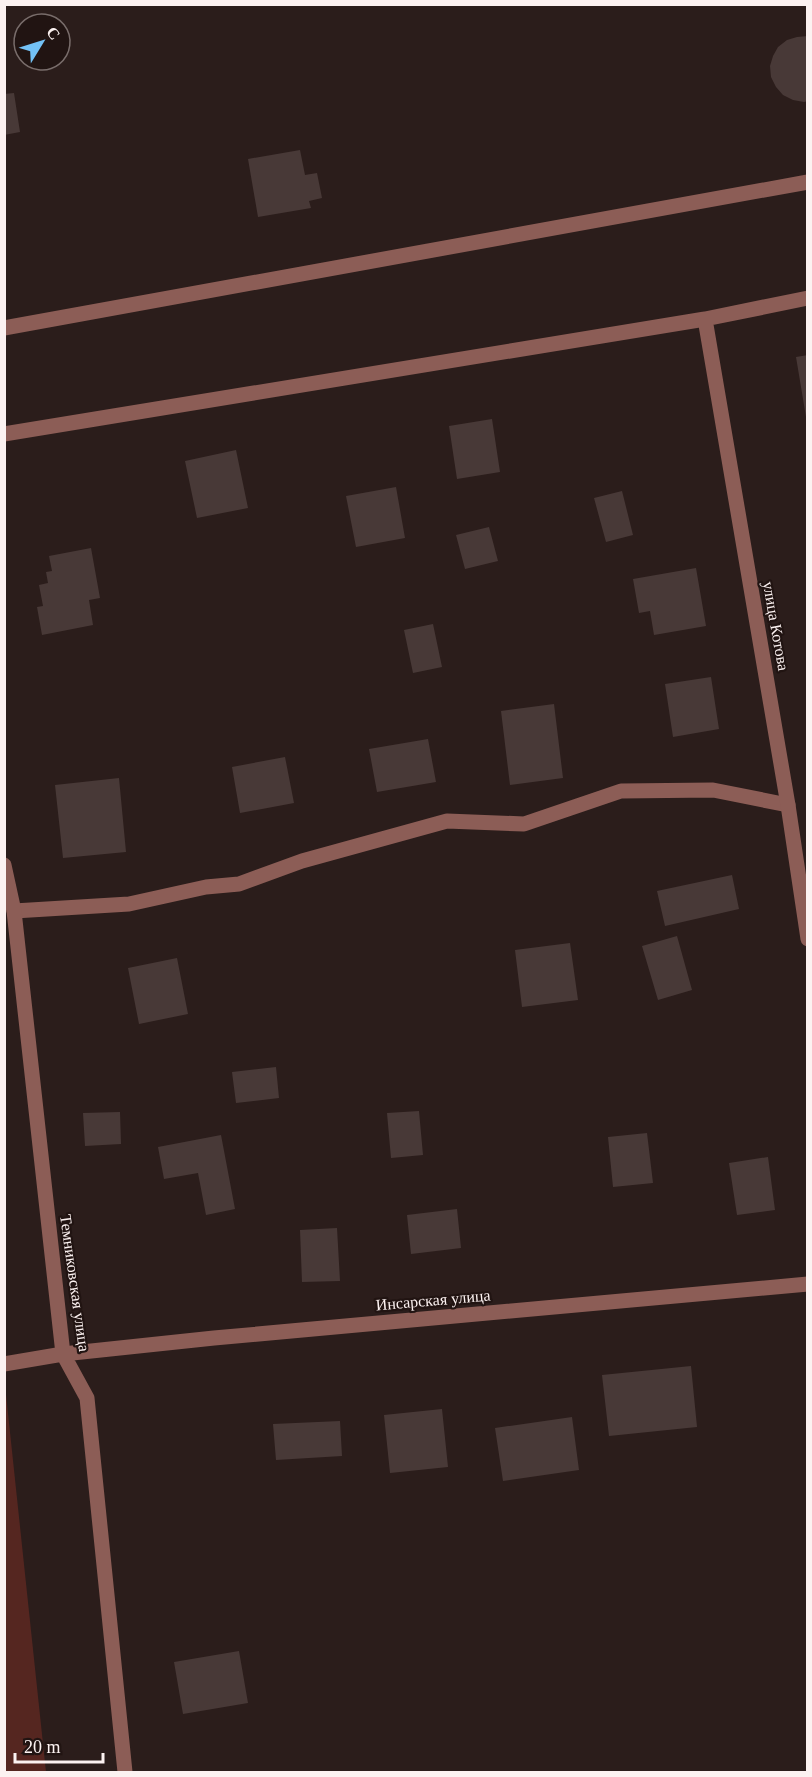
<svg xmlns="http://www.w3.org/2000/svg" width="812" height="1777" font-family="'Times New Roman',serif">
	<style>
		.green { fill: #552620 }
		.building { fill: #483937 }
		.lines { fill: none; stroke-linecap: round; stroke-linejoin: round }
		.lane { stroke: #8c5d56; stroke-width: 15 }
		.street { stroke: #8c5d56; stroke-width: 15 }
		.labels { text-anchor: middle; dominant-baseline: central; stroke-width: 4.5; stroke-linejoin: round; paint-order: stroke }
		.street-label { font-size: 16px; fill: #fcf2f1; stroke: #211412 }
	</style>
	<rect width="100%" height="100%" fill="#2b1d1b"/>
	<!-- green -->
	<path class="green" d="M4 1385H5L46 1772H5Z"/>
	<!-- building -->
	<path class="building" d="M808 36V101L804 102 793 100 783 95 776 87 771 77 770 66 773 56 778 47 787 40 797 37Z
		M14 93 20 132 4 135V94Z
		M300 150 305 175 317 173 322 198 309 201 311 208 258 217 248 159Z
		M808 355V417H806L796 357Z
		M492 419 500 472 457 479 449 426Z
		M236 450 248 508 197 518 185 461Z
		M396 487 405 538 356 547 346 496Z
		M622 491 633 535 606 542 594 498Z
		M489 527 498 561 465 569 456 535Z
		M91 548 100 598 89 600 93 625 42 635 37 607 43 606 39 585 48 583 46 572 52 571 49 556Z
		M696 568 706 626 654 635 650 611 639 613 633 579Z
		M433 624 442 667 413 673 404 630Z
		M711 677 719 729 673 737 665 684Z
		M554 704 563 778 510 785 501 711Z
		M428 739 436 782 377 792 369 749Z
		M285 757 294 803 240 813 232 767Z
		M119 778 126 852 63 858 55 785Z
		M732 875 739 909 665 926 657 891Z
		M677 936 692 990 658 1000 642 946Z
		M570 943 578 1000 522 1007 515 950Z
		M177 958 188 1014 139 1024 128 968Z
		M276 1067 279 1098 236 1103 232 1072Z
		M419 1111 423 1155 391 1158 387 1113Z
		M120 1112 121 1144 85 1146 83 1113Z
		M647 1133 653 1183 613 1187 608 1137Z
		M221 1135 235 1209 206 1215 198 1173 164 1179 158 1147Z
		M768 1157 775 1210 737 1215 729 1163Z
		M457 1209 461 1248 411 1254 407 1215Z
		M337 1228 340 1281 302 1282 300 1230Z
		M691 1366 697 1427 609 1436 602 1375Z
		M442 1409 448 1467 390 1473 384 1415Z
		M572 1417 579 1470 503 1481 495 1428Z
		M340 1421 342 1456 276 1460 273 1424Z
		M239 1651 248 1703 183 1714 174 1662Z"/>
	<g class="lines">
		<!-- lane -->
		<path class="lane" d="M14 911 129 904 206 887 239 884 302 861 447 821 524 824 621 791 713 790 788 805"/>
		<!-- street -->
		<path class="street" d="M705 319 788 805 808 939
			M4 328 808 182
			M4 434 705 319 808 298
			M4 865 14 911 63 1354 87 1398 125 1772
			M4 1364 63 1354 214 1338 808 1284"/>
	</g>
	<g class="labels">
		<!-- street labels -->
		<g class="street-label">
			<text transform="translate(776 626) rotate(80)">улица Котова</text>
			<text transform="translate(75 1283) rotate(82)">Темниковская улица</text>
			<text transform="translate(433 1300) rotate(-5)">Инсарская улица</text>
		</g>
	</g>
	<!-- border -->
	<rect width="812" height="1777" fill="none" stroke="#fcf2f1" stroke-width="12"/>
	<!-- north arrow -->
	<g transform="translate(42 42) rotate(52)"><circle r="28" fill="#211412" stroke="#796d6b" stroke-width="1.5"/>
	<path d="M0-4.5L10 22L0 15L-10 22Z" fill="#73c1f5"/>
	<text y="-9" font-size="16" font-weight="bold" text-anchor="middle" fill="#fcf2f1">С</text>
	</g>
	<!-- scale -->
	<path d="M15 1753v9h88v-9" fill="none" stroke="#fcf2f1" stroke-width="3"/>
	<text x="24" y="1753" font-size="18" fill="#fcf2f1" stroke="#211412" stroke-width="4.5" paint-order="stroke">20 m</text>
</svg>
